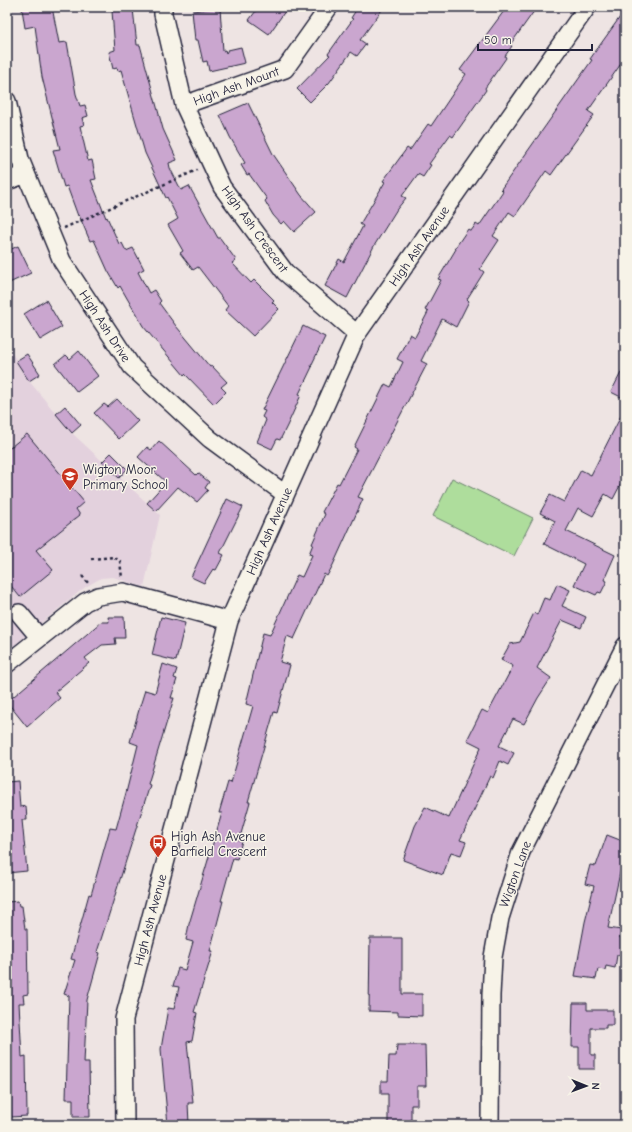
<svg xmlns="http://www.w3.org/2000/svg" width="632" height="1132" font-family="'Comic Neue',sans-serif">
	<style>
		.built { fill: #e3d1dd }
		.green { fill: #aedd9c; stroke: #68806c }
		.building { fill: #caa6cf; stroke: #22223b }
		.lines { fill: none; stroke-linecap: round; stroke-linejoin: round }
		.minor-casing { stroke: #22223b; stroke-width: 20 }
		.path { stroke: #22223b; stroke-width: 2.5; stroke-dasharray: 3 3; stroke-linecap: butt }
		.minor { stroke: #f7f3e8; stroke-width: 17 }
		.labels { text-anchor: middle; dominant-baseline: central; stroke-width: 3; stroke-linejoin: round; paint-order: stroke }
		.street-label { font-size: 13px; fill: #22223b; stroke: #f7f3e8 }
		.poi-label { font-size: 13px; fill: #22223b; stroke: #f7f3e8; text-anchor: start }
	</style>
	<rect width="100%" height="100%" fill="#eee4e3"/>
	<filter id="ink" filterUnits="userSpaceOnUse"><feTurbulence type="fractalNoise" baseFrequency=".025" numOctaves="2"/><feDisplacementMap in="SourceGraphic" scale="8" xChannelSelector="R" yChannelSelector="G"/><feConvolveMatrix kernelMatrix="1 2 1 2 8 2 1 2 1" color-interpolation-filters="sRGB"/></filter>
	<g filter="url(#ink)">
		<!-- built -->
		<path class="built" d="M7 345 29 381 72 433 160 515 144 587 113 577 101 578 84 588 7 651Z"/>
		<!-- green -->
		<path class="green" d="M452 478 533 518 514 556 433 516Z"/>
		<!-- building -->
		<path class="building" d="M36 7H52L59 43 67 42 76 94 80 106 85 105 88 116 82 118 84 125 80 126 88 161 92 160 96 179 91 180 106 218 107 217 119 244 122 243 126 251 133 248 144 269 138 272 149 293 154 290 161 301 159 303 176 326 210 367 212 366 227 382 221 387 226 392 214 404 185 374 184 375 143 326 120 286 118 288 108 271 94 240 90 241 79 215 78 216 67 186 64 187 53 150 60 149 42 77 35 26 25 28 22 9Z
			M259 7H288L269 34 249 20Z
			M358 7H384L360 40 366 44 357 56 351 52 329 83 310 102 297 89 330 55 328 54 353 19 351 18Z
			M507 7H537L510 45 512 46 505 56 506 58 485 88 486 90 453 137 450 135 429 164 431 165 423 177 418 174 402 196 406 198 397 209 374 246 347 298 325 286 339 259 344 262 363 226 360 224 385 182 383 181 407 148 410 150 428 124 431 126 466 74 460 70Z
			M220 8 223 51 225 50 226 53 228 50 241 47 245 63 209 71 207 61 203 62 198 40H195L192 11Z
			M133 9 137 45H140L163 129 177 160 169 163 170 168 181 190 189 186 218 238H220L236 260 232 263 251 283 254 280 274 300 272 302 279 309 253 336 225 310 228 306 198 267 193 270 180 253 183 251 168 225 178 219 167 197 166 198 145 153 121 70 118 71 117 68 113 69 109 52 115 50 112 11Z
			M625 10V58L588 111 594 115 551 175 546 171 515 216 509 212 493 236 499 240 480 269 484 272 467 299 469 301 456 327 442 319 421 361 427 364 358 497 363 499 333 565 327 576 324 574 294 639 287 636 280 662 290 665 277 713 274 712 248 802H250L239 841H242L237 859 233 858 221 901H223L210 951H213L194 1012 197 1013 192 1041 187 1042 193 1103H188L189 1124 168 1125 161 1049 168 1008 174 1009 179 987 173 986 178 968 185 970 193 942 186 940 189 924 222 813H219L228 782 231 783 253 706 246 704 263 633 270 635 297 575 302 577 312 555 309 554 313 544H312L325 514 322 512 337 483 339 484 357 449 354 447 385 384 391 387 403 362 397 359 410 334 415 337 428 312 425 310 441 280 438 279 456 249 455 248 468 229 471 231 476 224 479 226 503 191 501 189 592 60 590 59Z
			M248 103 273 154 301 195 316 212 294 232 284 221 281 224 273 215 265 201 267 199 249 174 247 175 241 165 245 163 230 137 220 115Z
			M18 246 31 273 7 284V251Z
			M46 300 62 327 40 340 24 314Z
			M303 326 325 337 311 366 312 367 299 394 301 395 287 426 280 440 277 439 272 449 257 442 266 420 262 417 265 411 262 410Z
			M79 351 98 376 77 392 55 364 66 355 70 359Z
			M27 354 40 374 29 381 16 361Z
			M625 365V399L611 392Z
			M117 399 138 421 119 439 94 413 104 404 108 407Z
			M65 406 81 425 72 433 56 414Z
			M625 408V476L613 499 605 494 593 516 578 508 566 531 615 555 604 580 607 581 601 593 598 592 596 595 574 585 584 564 544 544 555 521 540 513 550 495 564 502 581 470 591 475Z
			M27 434 84 502 76 509 80 515 36 550 53 570 20 597 7 581V450Z
			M159 441 196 475 198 473 209 482 205 488 208 490 197 502 178 487 156 511 147 503 166 482 138 457 147 447 151 450Z
			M111 453 127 469 119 478 102 462Z
			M227 499 243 507 220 553 224 555 216 570 213 569 204 583 191 577Z
			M557 584 570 590 562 606 586 617 581 628 562 620 537 668 551 678 538 698 524 724 513 719 499 746 514 753 508 765 500 761 493 778 490 776 460 840 466 842 461 855 451 852 443 875 403 860 415 826 425 807 449 818 481 747 467 740 482 710 488 713 513 666 501 660 510 644 520 642 534 613 537 615 544 598 550 600Z
			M108 617H124L125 638H115L116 644 102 645 85 658 89 663 55 692 60 698 27 727 7 702 101 622H109Z
			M161 617 185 623 176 661 152 655Z
			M163 664 177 669 174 678 177 679 171 698H174L148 784 150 785 97 952 100 953 87 1000 84 1063H89L90 1117H73V1099H66L69 996 64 994 75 960 71 959 89 894 91 895 110 828 116 829 126 793 138 745 130 742 140 706 145 690 155 693Z
			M18 781 20 807 26 806 27 820H22L27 871 7 873V782Z
			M607 835 625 842V859H623L608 928 621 930 620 938 625 939V956L617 955 615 968 606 966 605 970 598 969 596 979 575 976 585 922 594 886 585 884 590 865 596 866Z
			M18 901 19 906H22L25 929H27L28 994 23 995 24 1003H19L22 1057 26 1056 27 1116 11 1117 9 1080H7V902Z
			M370 938H402V994H422V1016L398 1015V1012L369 1011Z
			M573 1003H587V1010H613V1025H606V1028H591V1055H595V1069H579V1047H572Z
			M397 1045H425L426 1086H417V1105H411V1125H388V1094H381V1081H388L389 1056H396Z"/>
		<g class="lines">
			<defs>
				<path id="minor" d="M163 7V14L184 105 222 187 285 272 357 334
					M7 101 20 159 62 261 132 367 210 439 285 494
					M184 105 285 69 329 7
					M7 181 26 174
					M19 613 39 637
					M7 664 85 602 98 596 123 592 229 621
					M125 1125 124 1019 229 621 357 334 587 7
					M490 1125 491 995 493 957 500 918 521 852 625 646"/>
			</defs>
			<!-- minor casing -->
			<use href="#minor" class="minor-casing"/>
			<!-- path -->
			<path class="path" d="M64 228 197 170
				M91 559 114 557 120 561 122 578
				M82 576 89 584"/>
			<!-- minor -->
			<use href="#minor" class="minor"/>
		</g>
	</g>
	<!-- icons -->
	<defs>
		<symbol id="school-pin" viewBox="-11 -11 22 30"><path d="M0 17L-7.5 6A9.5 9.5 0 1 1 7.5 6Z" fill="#c8321e" stroke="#f7f3e8"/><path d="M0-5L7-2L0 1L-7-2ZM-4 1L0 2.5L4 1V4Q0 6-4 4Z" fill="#fff"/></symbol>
		<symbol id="bus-pin" viewBox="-11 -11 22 30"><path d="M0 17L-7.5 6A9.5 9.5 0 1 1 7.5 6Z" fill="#c8321e" stroke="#f7f3e8"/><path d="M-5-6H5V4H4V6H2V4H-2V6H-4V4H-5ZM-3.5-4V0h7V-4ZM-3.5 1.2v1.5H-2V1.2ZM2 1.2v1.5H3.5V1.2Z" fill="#fff"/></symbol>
	</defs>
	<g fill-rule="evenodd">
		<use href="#school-pin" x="60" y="466" width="20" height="27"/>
		<use href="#bus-pin" x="148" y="833" width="20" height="27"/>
	</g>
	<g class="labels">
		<!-- street labels -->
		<g class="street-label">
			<text transform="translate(236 86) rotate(-20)">High Ash Mount</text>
			<text transform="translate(255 229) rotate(54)">High Ash Crescent</text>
			<text transform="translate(419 246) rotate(-55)">High Ash Avenue</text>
			<text transform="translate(105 326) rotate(57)">High Ash Drive</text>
			<text transform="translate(269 531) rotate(-66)">High Ash Avenue</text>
			<text transform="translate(515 874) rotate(-70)">Wigton Lane</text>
			<text transform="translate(150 920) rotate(-75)">High Ash Avenue</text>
		</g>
		<!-- poi labels -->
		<g class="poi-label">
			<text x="83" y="469">Wigton Moor<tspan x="83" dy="15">Primary School</tspan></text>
			<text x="171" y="836">High Ash Avenue<tspan x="171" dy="15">Barfield Crescent</tspan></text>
		</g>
	</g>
	<!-- margin -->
	<rect width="632" height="1132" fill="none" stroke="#f7f3e8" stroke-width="24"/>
	<rect x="12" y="12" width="608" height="1108" fill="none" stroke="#22223b" stroke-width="1.5" filter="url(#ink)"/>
	<!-- north arrow -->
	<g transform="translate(586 1086) rotate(91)" stroke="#f7f3e8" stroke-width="3" paint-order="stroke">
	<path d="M0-3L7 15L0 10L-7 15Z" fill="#22223b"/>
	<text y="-6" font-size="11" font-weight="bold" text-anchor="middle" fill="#22223b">N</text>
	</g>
	<!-- scale -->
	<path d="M478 44v6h114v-6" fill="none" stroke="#22223b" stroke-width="2"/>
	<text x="484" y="44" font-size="12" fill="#22223b" stroke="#f7f3e8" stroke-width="3" paint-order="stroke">50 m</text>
</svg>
